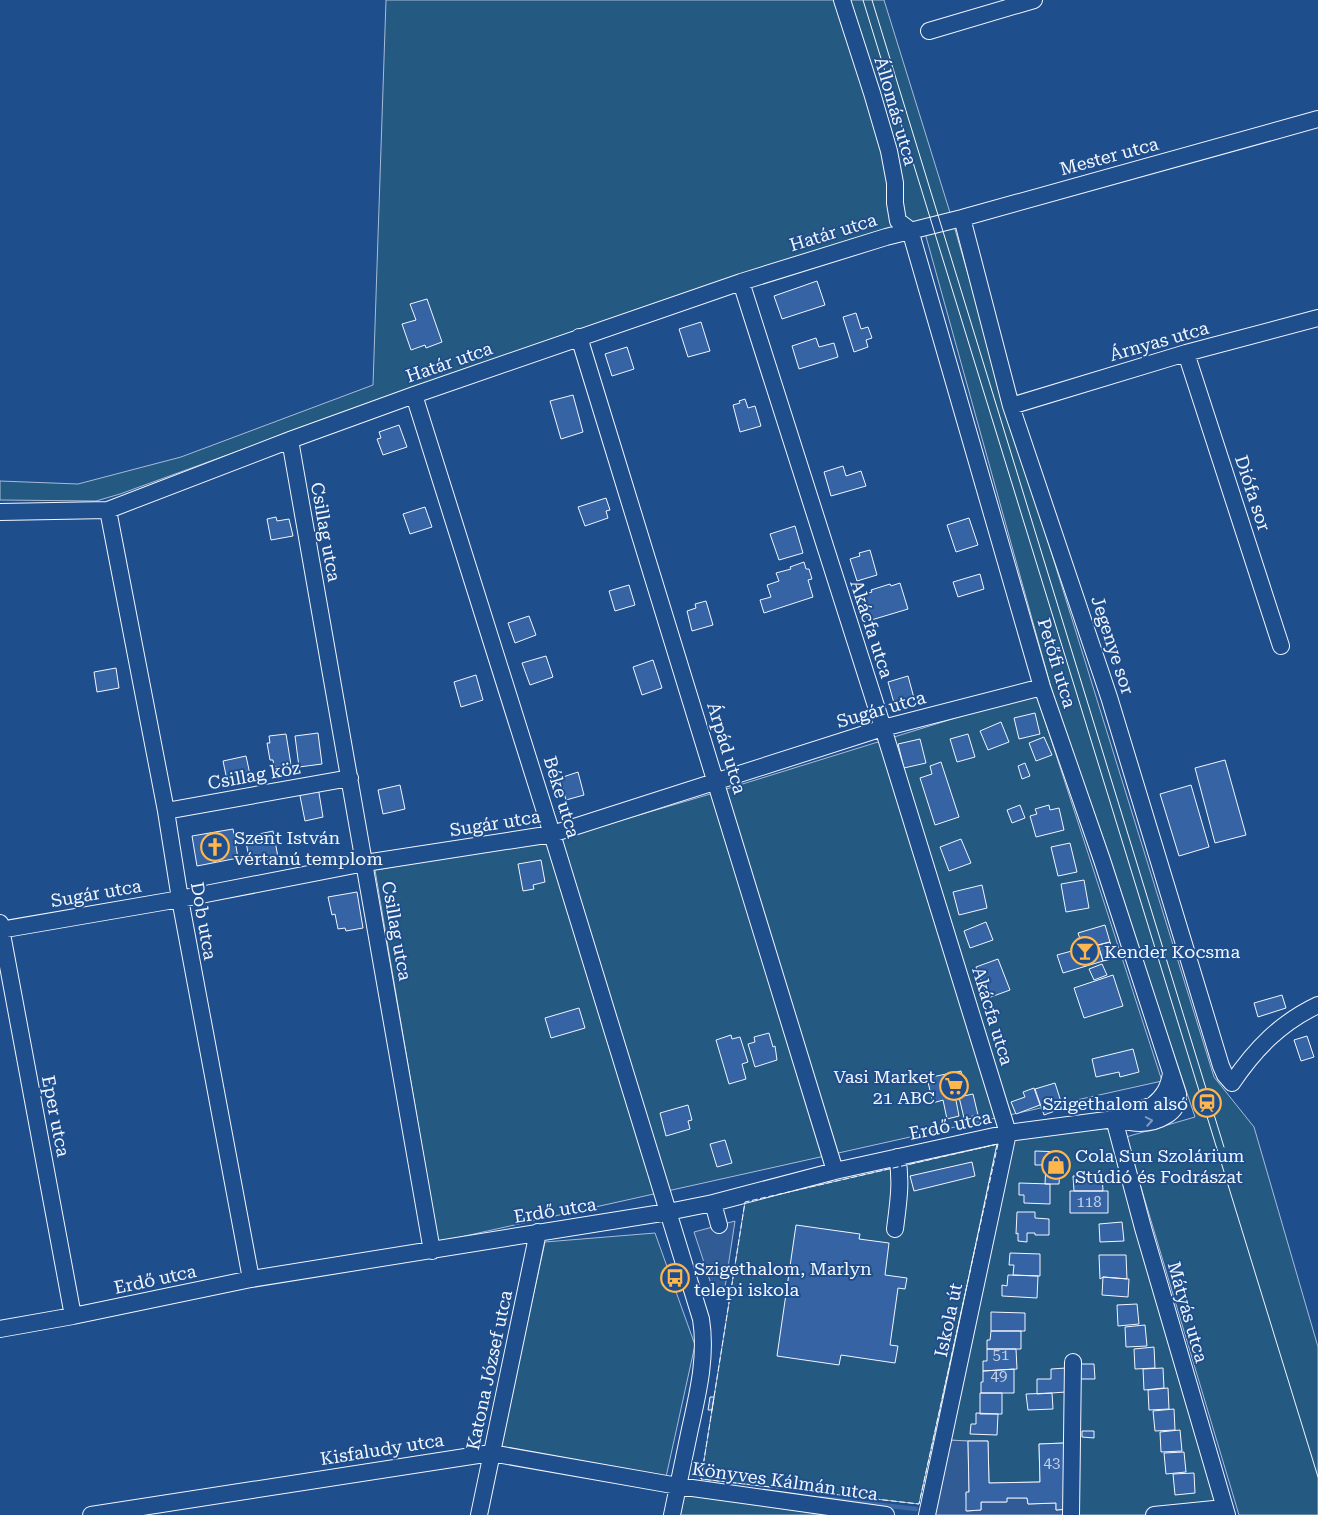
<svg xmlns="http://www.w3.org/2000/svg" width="1318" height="1515" font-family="'Roboto Serif',serif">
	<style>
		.green { fill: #245a82; stroke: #a8bbd7 }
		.parking { fill: #305b95; stroke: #a8bbd7 }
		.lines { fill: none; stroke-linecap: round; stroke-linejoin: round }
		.stream { stroke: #3b69a3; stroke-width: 4.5 }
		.building { fill: #3563a3; stroke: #f2f6ff }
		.minor-casing { stroke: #f2f6ff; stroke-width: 18 }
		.minor { stroke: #1f4e8c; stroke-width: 16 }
		.tram { stroke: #f2f6ff; stroke-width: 1 }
		.fence { stroke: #f2f6ff; stroke-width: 1; stroke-dasharray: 6 2.5; stroke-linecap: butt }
		.oneway { stroke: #7e9ac0 }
		.labels { text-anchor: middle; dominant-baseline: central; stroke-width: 4; stroke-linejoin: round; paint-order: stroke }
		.number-label { font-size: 15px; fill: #c3d1e8 }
		.street-label { font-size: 18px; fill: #f2f6ff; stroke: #1f4e8c }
		.poi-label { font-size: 18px; fill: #f2f6ff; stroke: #1f4e8c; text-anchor: start }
	</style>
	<rect width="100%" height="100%" fill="#1f4e8c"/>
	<!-- green -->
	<path class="green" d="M386 0H884L952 219 1009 416 1214 1077 1254 1127 1318 1347V1515H1239L1126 1137 1195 1117 1052 691 922 222 373 402 120 494 96 501 0 500V481L78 484 181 457 373 385Z
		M1036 693 1162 1081 438 1242 375 870 564 837 707 795Z
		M1115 1123 1227 1515H1071L1064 1443 1039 1444 1040 1482 989 1483 988 1441H968L948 1440 1008 1133Z
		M998 1144 919 1504 701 1479 745 1202Z
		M655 1233 695 1345 666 1477 500 1446 545 1242Z
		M678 1486 886 1515H672Z"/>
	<!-- parking -->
	<path class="parking" d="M735 1221 724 1294 714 1293 694 1232Z
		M948 1440 968 1441 969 1492 966 1493 967 1511 981 1510V1502H1006L1007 1498H1027L1028 1504 1056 1503V1510L1070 1509 1069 1515H934Z"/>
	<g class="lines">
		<!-- stream -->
		<path class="stream" d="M821 1498 916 1509"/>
	</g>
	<!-- building -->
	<path class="building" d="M817 281 825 305 782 319 774 296Z
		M427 299 442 342 426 348 425 345 411 350 402 324 416 320 410 304Z
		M856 313 861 329 868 327 872 338 866 340 868 347 854 352 843 317Z
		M701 322 710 351 688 357 679 329Z
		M816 338 819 347 834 343 838 357 799 369 792 346Z
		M627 347 634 369 612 376 605 354Z
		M573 395 583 432 561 439 550 401Z
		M745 399 748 408 755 406 761 426 740 432 733 405 740 403 739 401Z
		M399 425 407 447 383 455 377 439 381 438 379 432Z
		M843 466 846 476 861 471 866 486 831 496 824 472Z
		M606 498 610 510 606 511 608 518 585 526 578 507Z
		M425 507 432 527 410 534 403 514Z
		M276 517 277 521 289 519 293 536 271 540 267 519Z
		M969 518 978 545 956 552 947 525Z
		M795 526 803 553 779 560 770 534Z
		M870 550 877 575 857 581 850 559 860 556 859 553Z
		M804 562 806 569H809L812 579 808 580 813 597 764 613 760 600 771 597 767 585 779 581 776 573 791 569 790 567Z
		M980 574 984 589 958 597 953 582Z
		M900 583 908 609 868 621 861 595 872 592 871 590 890 584 891 586Z
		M629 585 635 605 615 611 609 591Z
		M706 601 713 625 692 631 687 611 696 608 695 604Z
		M529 616 536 635 515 643 508 623Z
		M546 656 553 677 530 685 522 663Z
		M653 660 662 688 642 695 633 667Z
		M116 668 119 688 97 692 94 672Z
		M476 675 483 700 461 707 454 682Z
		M908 676 914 698 894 703 888 682Z
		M1035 713 1040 734 1019 739 1014 718Z
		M1001 722 1009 742 988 750 980 731Z
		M318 733 322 764 299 767 295 736Z
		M286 734 291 765 274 767 273 760H270L267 743H270L269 736Z
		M968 734 975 757 957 762 950 739Z
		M1044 737 1052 755 1036 761 1029 743Z
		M920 739 926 763 904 768 898 744Z
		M246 756 251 779 228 785 223 761Z
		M1225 760 1246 835 1215 843 1195 768Z
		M941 762 959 817 935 825 920 778 932 774 930 766Z
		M1025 763 1030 776 1022 779 1018 766Z
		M578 772 584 795 566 800 560 778Z
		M400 785 405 809 383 814 378 790Z
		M1191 785 1209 847 1179 856 1160 794Z
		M318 787 323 817 305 821 299 791Z
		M1020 805 1025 818 1012 823 1007 810Z
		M1049 805 1050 810 1059 808 1064 830 1036 837 1030 816 1037 814 1035 809Z
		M233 829 238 858 197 866 192 836Z
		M273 831 278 857 250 863 245 837Z
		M961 839 971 863 949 871 940 847Z
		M1070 843 1077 872 1058 876 1051 847Z
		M541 860 545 882 533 885 534 889 523 891 518 864Z
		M1084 880 1089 908 1066 912 1061 884Z
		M982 885 987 908 959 915 953 892Z
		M357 892 363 928 346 931 345 928 338 929 335 914 332 915 328 897Z
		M986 922 993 940 970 948 964 931Z
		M1105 925 1110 942 1098 945 1103 961 1063 973 1057 955 1083 948 1078 933Z
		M1110 942 1115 958 1103 961 1098 945Z
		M998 959 1010 990 988 998 976 967Z
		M1102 964 1107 975 1094 980 1089 969Z
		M1113 975 1123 1006 1084 1018 1074 988Z
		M1282 995 1286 1008 1258 1017 1254 1003Z
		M579 1008 585 1028 551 1038 545 1018Z
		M769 1033 773 1047 775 1046 777 1060 755 1067 748 1044 755 1042 754 1037Z
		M731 1035 732 1039 740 1037 748 1062 742 1064 746 1079 729 1084 716 1040Z
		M1307 1036 1314 1057 1301 1061 1294 1040Z
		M1133 1049 1139 1072 1120 1077 1119 1072 1096 1077 1092 1059Z
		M961 1071 966 1092 955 1095 959 1116 947 1119 943 1100 933 1103 927 1078Z
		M1055 1083 1063 1108 1044 1115 1035 1089Z
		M1034 1088 1040 1105 1016 1114 1011 1102 1025 1097 1023 1092Z
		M973 1094 978 1115 964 1118 959 1097Z
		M688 1105 692 1120 688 1121 690 1129 666 1136 660 1113Z
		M725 1140 732 1163 717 1167 710 1144Z
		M1035 1151 1061 1152 1059 1184H1045L1046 1165H1035Z
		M972 1162 975 1176 914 1191 910 1176Z
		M1102 1175 1103 1191H1074L1073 1176Z
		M1019 1183 1050 1184V1204L1024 1203V1195H1019Z
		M1070 1191H1108V1213H1070Z
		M1017 1212H1035V1218L1049 1219V1235H1035V1233H1027V1242L1018 1241V1233L1016 1234Z
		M1122 1222 1124 1241 1100 1242 1099 1224Z
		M796 1225 860 1234 859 1239 889 1243 885 1275 907 1278 905 1289 898 1288 890 1345 898 1346 895 1363 841 1355 839 1365 777 1356Z
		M1010 1253 1040 1254V1276L1013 1275 1014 1265H1009Z
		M1099 1255H1126L1127 1279 1103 1277 1100 1279Z
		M1008 1275 1038 1276 1037 1298 1002 1296V1285L1007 1286Z
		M1103 1277 1129 1279 1128 1297 1102 1295Z
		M1137 1304 1139 1324 1118 1326 1117 1305Z
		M991 1312 1025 1313V1331H991Z
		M1145 1325 1147 1346 1126 1347 1125 1327Z
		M991 1331H1021V1349H987V1340H990Z
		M1154 1347 1155 1368 1135 1369 1134 1349Z
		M987 1349H1016L1017 1369 983 1371V1361H987Z
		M1078 1364H1094L1095 1379H1078Z
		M1066 1368V1392L1037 1394V1379H1051V1369Z
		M1163 1368 1164 1388 1144 1390 1143 1369Z
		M1014 1369V1393H981V1382H983V1371Z
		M1168 1388 1169 1409 1149 1410 1148 1390Z
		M980 1393H1002V1414H980Z
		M1052 1393 1053 1409 1028 1410 1026 1394Z
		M710 1397H714L712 1410H708Z
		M1174 1409 1175 1430 1155 1431 1153 1411Z
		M976 1413 998 1414 997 1435 970 1434 971 1424H976Z
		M1180 1430 1182 1451 1161 1452 1160 1432Z
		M1082 1431H1094V1438L1082 1437Z
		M968 1441H988L989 1483 1040 1482 1039 1444 1064 1443 1065 1494 1070 1509 1056 1510V1503L1028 1504 1027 1498H1007V1502H981V1510L966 1511V1492H969Z
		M1184 1452 1186 1472 1166 1474 1164 1453Z
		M1194 1473 1195 1493 1175 1495 1173 1474Z"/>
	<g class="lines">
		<defs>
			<path id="minor" d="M842 0 872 93 889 151 895 183V203L898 221 910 230
				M929 31 1034 0
				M962 218 1011 406 1109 697 1221 1066 1225 1075 1232 1083C1255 1049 1280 1023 1318 1005
				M910 230 1042 687 1102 860 1178 1094C1180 1113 1157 1123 1140 1123 1132 1123 1124 1121 1116 1119
				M741 282 883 728 1008 1133 927 1515
				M579 337 835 1171
				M1186 353 1281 646
				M414 395 552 834 701 1319C707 1356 698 1393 690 1429 684 1458 678 1486 672 1515
				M1011 406 1186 353 1318 318
				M290 440 432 1251
				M108 510 166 811 180 899 251 1279
				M0 512 108 510 290 440 414 395 741 282 886 237 962 218 1318 119
				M166 811 350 778
				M0 923 73 1316
				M0 930 180 899 365 863 552 834 883 728 1042 687
				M1114 1119 1143 1228 1227 1515
				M713 1203 719 1225
				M895 1229C898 1205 902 1181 897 1157
				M0 1329 73 1316 251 1279 668 1212 713 1203 835 1171 1008 1133 1114 1119 1153 1105C1164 1096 1169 1087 1171 1073
				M91 1515 491 1453 678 1486 886 1515
				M479 1515 538 1232
				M1071 1515 1073 1362
				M1154 1515 1224 1508"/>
		</defs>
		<!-- minor casing -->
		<use href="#minor" class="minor-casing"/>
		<!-- minor -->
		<use href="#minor" class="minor"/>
		<!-- tram -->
		<path class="tram" d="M863 0 1318 1477
			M872 0 1224 1147"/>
		<!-- fence -->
		<path class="fence" d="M998 1144 919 1504 701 1479 745 1202Z"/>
	</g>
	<!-- one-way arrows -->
	<defs><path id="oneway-chevron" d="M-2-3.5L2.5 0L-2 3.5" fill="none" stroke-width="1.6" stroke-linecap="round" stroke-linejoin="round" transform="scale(1.25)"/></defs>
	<use class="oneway" href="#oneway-chevron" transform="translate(1149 1121) rotate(-10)"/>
	<!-- icons -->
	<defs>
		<symbol id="church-ring" viewBox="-11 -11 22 22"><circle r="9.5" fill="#1f4e8c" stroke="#ffb74d" stroke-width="1.5"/><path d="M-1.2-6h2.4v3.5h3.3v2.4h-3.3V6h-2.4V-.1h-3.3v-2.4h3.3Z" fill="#ffb74d"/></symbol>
		<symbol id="bar-ring" viewBox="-11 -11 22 22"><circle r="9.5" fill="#1f4e8c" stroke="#ffb74d" stroke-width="1.5"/><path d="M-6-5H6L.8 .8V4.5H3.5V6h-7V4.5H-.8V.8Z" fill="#ffb74d"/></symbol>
		<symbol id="supermarket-ring" viewBox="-11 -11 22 22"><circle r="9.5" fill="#1f4e8c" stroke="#ffb74d" stroke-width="1.5"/><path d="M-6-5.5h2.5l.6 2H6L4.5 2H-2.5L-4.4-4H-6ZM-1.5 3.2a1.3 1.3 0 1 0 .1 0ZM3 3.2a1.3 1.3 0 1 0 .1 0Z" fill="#ffb74d"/></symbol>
		<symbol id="station-ring" viewBox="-11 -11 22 22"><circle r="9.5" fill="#1f4e8c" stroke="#ffb74d" stroke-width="1.5"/><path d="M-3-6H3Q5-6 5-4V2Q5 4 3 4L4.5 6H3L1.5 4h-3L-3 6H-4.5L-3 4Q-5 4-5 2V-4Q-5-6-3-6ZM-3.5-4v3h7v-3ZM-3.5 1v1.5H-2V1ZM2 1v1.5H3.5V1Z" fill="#ffb74d"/></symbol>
		<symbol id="shop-ring" viewBox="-11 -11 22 22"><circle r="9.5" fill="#1f4e8c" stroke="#ffb74d" stroke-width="1.5"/><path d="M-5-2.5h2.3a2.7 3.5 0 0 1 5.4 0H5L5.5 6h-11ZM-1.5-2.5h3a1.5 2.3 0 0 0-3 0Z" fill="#ffb74d"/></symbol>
		<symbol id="bus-ring" viewBox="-11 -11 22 22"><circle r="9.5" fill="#1f4e8c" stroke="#ffb74d" stroke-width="1.5"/><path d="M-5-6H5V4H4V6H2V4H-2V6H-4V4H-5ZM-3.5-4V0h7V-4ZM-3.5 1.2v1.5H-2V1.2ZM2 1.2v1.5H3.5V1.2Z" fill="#ffb74d"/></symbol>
	</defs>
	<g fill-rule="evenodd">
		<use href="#church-ring" x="199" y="831" width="32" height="32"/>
		<use href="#bar-ring" x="1069" y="935" width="32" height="32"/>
		<use href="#supermarket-ring" x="938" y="1070" width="32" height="32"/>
		<use href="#station-ring" x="1191" y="1087" width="32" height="32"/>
		<use href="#shop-ring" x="1040" y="1149" width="32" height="32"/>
		<use href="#bus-ring" x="659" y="1262" width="32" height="32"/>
	</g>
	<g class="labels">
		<!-- number labels -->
		<g class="number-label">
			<text x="1089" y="1202">118</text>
			<text x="1001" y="1355">51</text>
			<text x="999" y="1376">49</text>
			<text x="1052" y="1463">43</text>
		</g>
		<!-- street labels -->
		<g class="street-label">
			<text transform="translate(896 111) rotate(74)">Állomás utca</text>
			<text transform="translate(1109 156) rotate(-15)">Mester utca</text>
			<text transform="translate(833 232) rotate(-17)">Határ utca</text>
			<text transform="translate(1159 341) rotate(-16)">Árnyas utca</text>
			<text transform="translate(449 362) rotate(-19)">Határ utca</text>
			<text transform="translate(1253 493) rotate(72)">Diófa sor</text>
			<text transform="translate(326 532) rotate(80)">Csillag utca</text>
			<text transform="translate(872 629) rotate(72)">Akácfa utca</text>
			<text transform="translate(1113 645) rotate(72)">Jegenye sor</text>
			<text transform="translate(1057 663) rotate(73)">Petőfi utca</text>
			<text transform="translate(881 709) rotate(-16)">Sugár utca</text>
			<text transform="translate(727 748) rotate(73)">Árpád utca</text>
			<text transform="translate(254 775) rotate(-10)">Csillag köz</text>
			<text transform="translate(562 797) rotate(73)">Béke utca</text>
			<text transform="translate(495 823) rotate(-9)">Sugár utca</text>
			<text transform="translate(96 893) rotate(-10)">Sugár utca</text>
			<text transform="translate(204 921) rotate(80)">Dob utca</text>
			<text transform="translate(397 931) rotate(80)">Csillag utca</text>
			<text transform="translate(993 1016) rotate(73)">Akácfa utca</text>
			<text transform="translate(56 1116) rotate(79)">Eper utca</text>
			<text transform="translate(950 1125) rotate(-12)">Erdő utca</text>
			<text transform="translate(555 1210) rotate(-9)">Erdő utca</text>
			<text transform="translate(155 1279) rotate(-12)">Erdő utca</text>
			<text transform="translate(1188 1312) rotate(74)">Mátyás utca</text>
			<text transform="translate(948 1320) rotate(-78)">Iskola út</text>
			<text transform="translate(489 1370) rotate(-78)">Katona József utca</text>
			<text transform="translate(382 1449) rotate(-9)">Kisfaludy utca</text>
			<text transform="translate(785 1481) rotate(8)">Könyves Kálmán utca</text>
		</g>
		<!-- poi labels -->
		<g class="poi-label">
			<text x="234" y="837">Szent István<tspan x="234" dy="21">vértanú templom</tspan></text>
			<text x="1104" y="951">Kender Kocsma</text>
			<text x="935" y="1076" text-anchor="end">Vasi Market<tspan x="935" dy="21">21 ABC</tspan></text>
			<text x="1188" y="1103" text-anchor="end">Szigethalom alsó</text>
			<text x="1075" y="1155">Cola Sun Szolárium<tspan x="1075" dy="21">Stúdió és Fodrászat</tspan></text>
			<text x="694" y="1268">Szigethalom, Marlyn<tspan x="694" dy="21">telepi iskola</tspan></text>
		</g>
	</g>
</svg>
